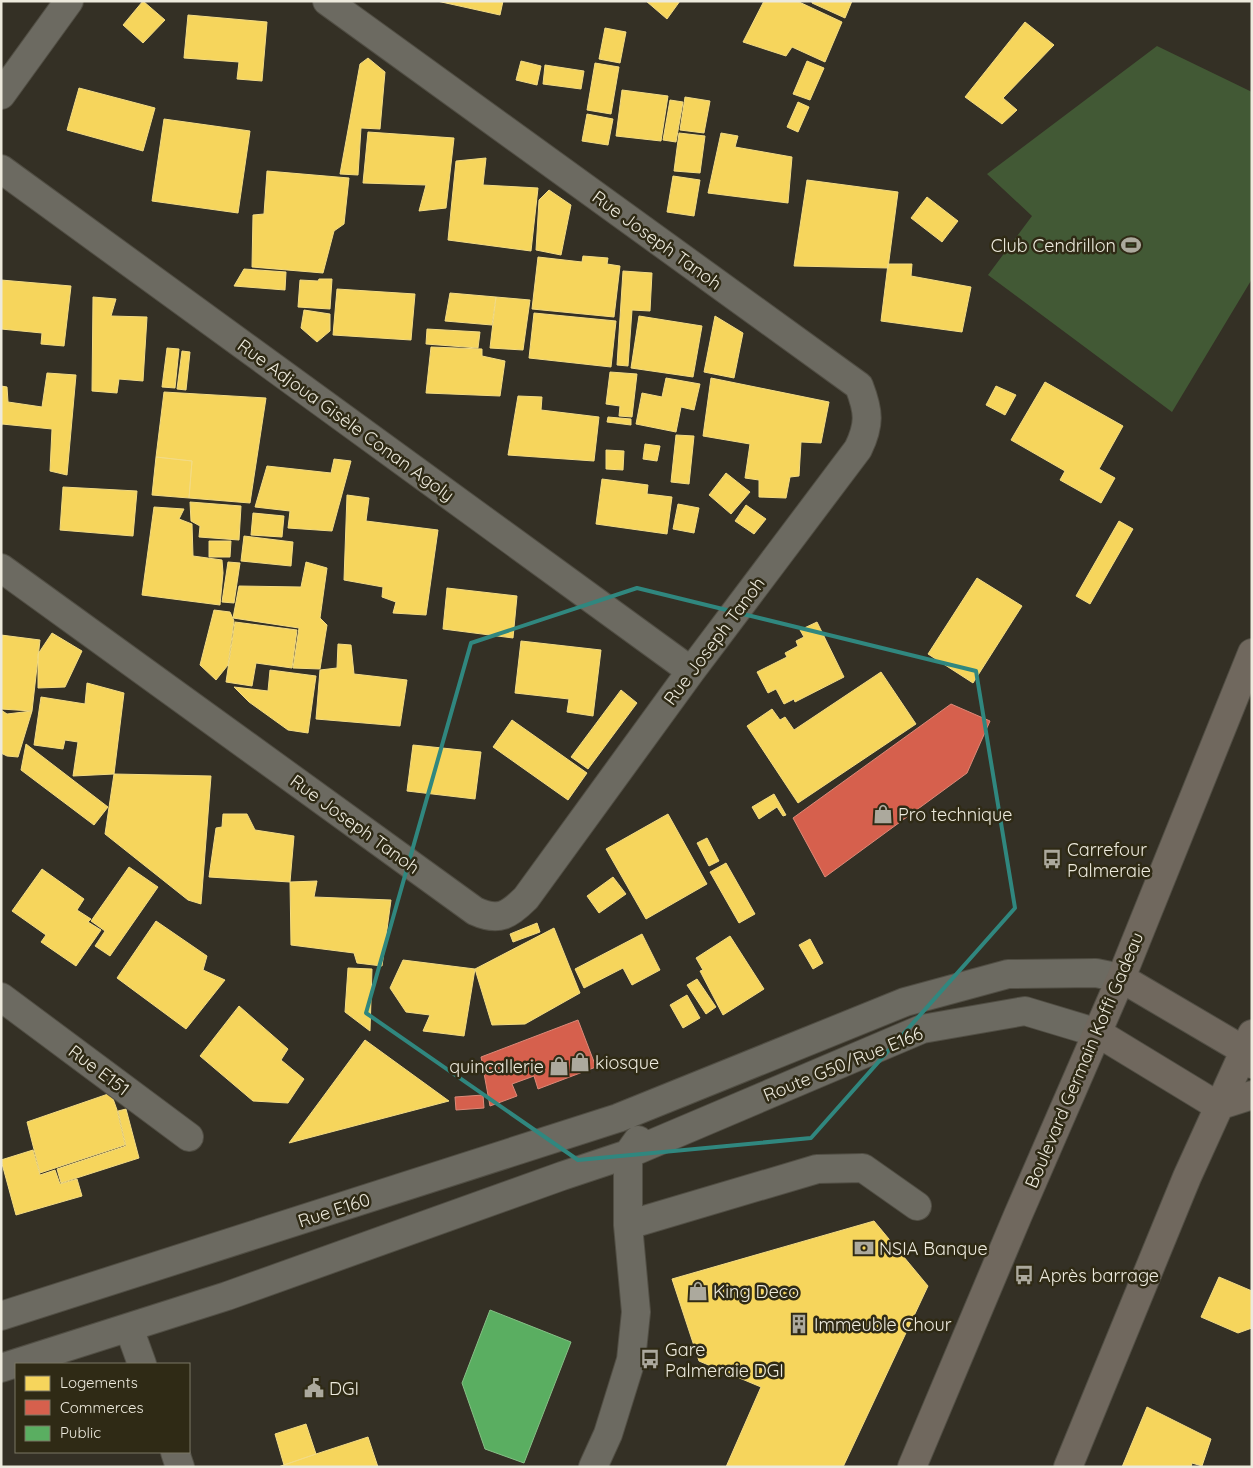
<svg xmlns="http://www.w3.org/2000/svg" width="1253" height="1468" font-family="Quicksand,sans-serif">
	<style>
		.pitch { fill: #425935 }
		.homes { fill: #f6d55c; stroke: #f3db83 }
		.shops { fill: #d6604d; stroke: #dd8978 }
		.public { fill: #5aae61; stroke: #86c086 }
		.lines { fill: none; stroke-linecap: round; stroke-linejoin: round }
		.minor-casing { stroke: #514e44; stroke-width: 30 }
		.major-casing { stroke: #514e44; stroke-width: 30 }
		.minor { stroke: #6c6a61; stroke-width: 28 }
		.major { stroke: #70685e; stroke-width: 28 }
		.marked { fill: none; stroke: #30877f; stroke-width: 4; stroke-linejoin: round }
		.labels { text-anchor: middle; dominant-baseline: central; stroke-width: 5; stroke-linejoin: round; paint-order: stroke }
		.street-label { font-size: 18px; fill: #edeadd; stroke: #2f2a15 }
		.poi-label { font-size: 18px; fill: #edeadd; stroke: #2f2a15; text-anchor: start }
	</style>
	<rect width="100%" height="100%" fill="#343025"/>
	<!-- pitch -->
	<path class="pitch" d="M1157 46 1252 92V279L1172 412 988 275 1032 216 987 174Z"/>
	<!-- homes -->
	<path class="homes" d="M143 1 165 20 143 43 123 25Z
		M437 1H503L500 15Z
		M646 1H680L667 19Z
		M764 1H797L842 22 825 62 792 47 786 56 743 42Z
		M812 1H852L845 18 812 3Z
		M188 15 267 22 262 81 237 79 239 62 184 58Z
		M1025 22 1054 45 1003 98 1017 110 1002 124 965 97Z
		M605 28 626 32 620 63 599 59Z
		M368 58 385 72 380 129 361 128 358 175 340 174 360 64Z
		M521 61 541 66 537 85 516 80Z
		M807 61 824 68 810 100 793 94Z
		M595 63 619 67 611 114 587 110Z
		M545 65 584 71 581 89 543 84Z
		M79 88 155 108 143 151 67 130Z
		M622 90 668 96 661 141 616 136Z
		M685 97 710 101 704 133 680 130Z
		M670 100 683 102 676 142 663 140Z
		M798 102 809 107 798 132 787 127Z
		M587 114 613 119 608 145 582 141Z
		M164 119 250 131 238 213 152 201Z
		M368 132 454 138 446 208 419 211 426 185 363 183Z
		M679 133 705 136 700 173 674 171Z
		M721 133 738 136 735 147 792 157 788 203 708 193Z
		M486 158 483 185 538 188 531 251 448 240 456 161Z
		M267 171 349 178 344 224 334 231 323 273 252 267 253 215 264 214Z
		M673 176 700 180 694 216 667 212Z
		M807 180 898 192 888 268 794 266Z
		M549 190 571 205 561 255 536 250 539 200Z
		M927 197 958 221 942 242 911 218Z
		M583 256 608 258 607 264 620 266 614 317 532 309 538 257 582 262Z
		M888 264H912L911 276 971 287 962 332 881 321Z
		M244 269 286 272 285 290 234 286Z
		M623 271 652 273 650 311 632 310 628 366 617 365Z
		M319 279H332L330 309 298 307 300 280 318 281Z
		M1 280 71 286 64 346 41 344 42 333 1 329Z
		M337 289 415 294 411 340 333 335Z
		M450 293 496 297 492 325 445 321Z
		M93 297 116 299 111 316 147 317 143 381 119 379 117 393 92 391Z
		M496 297 530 300 523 350 490 348Z
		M304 310 330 314V331L317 342 301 328Z
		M534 313 616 321 611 367 529 358Z
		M639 316 702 326 693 377 631 368Z
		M715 316 743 333 734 378 704 372Z
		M427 329 480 332 478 348 426 344Z
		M431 347 482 349V356L505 361 500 396 426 393Z
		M167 348 179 349 175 388 162 387Z
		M182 351 190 352 186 390 177 389Z
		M610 372 637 374 632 417 619 416 620 406 606 404Z
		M47 373 76 375 67 475 50 471 52 429 2 424 1 428V386L7 387 8 402 42 407Z
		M666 378 700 384 694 410 681 407 676 432 636 424 642 393 662 397Z
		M711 378 829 402 821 443 801 442 799 476 790 477 786 498 759 497V480L745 478 750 444 703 436Z
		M1045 382 1123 426 1099 469 1115 478 1101 503 1060 480 1065 471 1011 440Z
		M996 386 1016 395 1005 415 986 405Z
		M164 392 266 398 250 503 189 498 192 461 156 457Z
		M518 396 542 397 541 410 599 417 594 461 508 455Z
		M608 417 631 419V425L607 422Z
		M676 435 694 436 689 484 671 482Z
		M645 444 660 446 657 461 643 459Z
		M606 450 624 451 623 470 606 469Z
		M156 457 192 461 189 498 152 495Z
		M334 459 351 461 332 531 288 528 290 511 255 507 267 466 331 473Z
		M726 473 750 492 731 514 709 495Z
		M602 479 648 485 647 494 672 497 667 534 596 524Z
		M63 487 137 491 133 536 60 530Z
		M347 495 369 498 366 521 438 530 426 615 393 613 396 602 382 597 383 587 344 580Z
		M190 502 241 506 239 540 199 537 200 526 191 521Z
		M678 504 699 508 694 533 673 529Z
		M746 505 766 519 754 534 735 521Z
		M154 507 184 509 179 519 192 524 193 556 222 560 223 573 220 605 142 595Z
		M253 513 284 516 282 537 251 535Z
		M1119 521 1133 529 1090 604 1076 596Z
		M244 536 293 542 291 566 241 561Z
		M209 541H231L230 557H209Z
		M228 562 240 563 234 603 222 602Z
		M306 562 327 568 320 618 327 625 320 669 293 668 299 628 233 618 239 586 301 587Z
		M977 578 1022 606 973 683 928 654Z
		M447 588 517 596 513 638 443 629Z
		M214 610 230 612 234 621 228 665 216 680 200 665Z
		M235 622 297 630 292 668 256 663 252 686 226 682Z
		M817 622 844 677 795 702 794 699 784 704 776 689 768 693 757 672 787 657 785 653 798 646 796 641 804 637 800 630Z
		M52 633 82 651 65 687 38 688V654Z
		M1 635 40 640 32 711 1 709Z
		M521 641 601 650 593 716 567 712 569 699 515 693Z
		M338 644 351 645 354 674 407 680 400 726 316 719 320 670 337 668Z
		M270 670 316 676 308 733 288 730 249 702 234 687 268 691Z
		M881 672 916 724 798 803 747 726 772 709 780 720 785 717 794 730Z
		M87 683 124 693 114 774 73 776 78 742 65 740 63 749 34 745 41 697 85 704Z
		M621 690 637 703 588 769 571 757Z
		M1 710 7 714 32 711 18 757 7 756 1 753Z
		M512 720 587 773 568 800 493 747Z
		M26 744 108 807 94 825 21 770Z
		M413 745 481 752 475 799 407 791Z
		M114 774 211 776 201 904 188 900 105 834Z
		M774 794 786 815 783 816 777 807 759 819 752 807Z
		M223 814H247L255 830 294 836 290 882 209 877 216 828 222 827Z
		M668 814 707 884 646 919 606 849Z
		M707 838 719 861 709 866 697 843Z
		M726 863 755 914 739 923 710 872Z
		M129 867 158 887 110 956 95 946 105 931 91 921Z
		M42 869 84 899 77 910 91 919 88 922 101 930 76 966 41 942 46 935 12 911Z
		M613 877 626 894 599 913 587 896Z
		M317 881 314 897 391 900 382 966 357 963 354 953 291 945 290 882Z
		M156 921 207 956 203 970 225 980 186 1029 117 978Z
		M537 923 540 932 513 942 510 934Z
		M554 928 580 993 525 1024 492 1025 475 969Z
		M642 934 660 970 632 985 623 968 584 988 575 969Z
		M730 936 764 989 723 1015 700 971 703 970 696 958Z
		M810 939 823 963 813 969 799 945Z
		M403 960 475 969 464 1036 423 1031 430 1015 406 1012 390 988Z
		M348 968 372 969 370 1031 345 1012Z
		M697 979 716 1007 706 1014 687 985Z
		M687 995 700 1018 683 1028 670 1005Z
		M239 1006 288 1049 281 1060 304 1079 288 1103 253 1101 200 1056Z
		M365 1040 449 1101 289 1143Z
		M111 1093 117 1110 125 1145 40 1173 27 1122Z
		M126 1109 139 1158 61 1183 57 1169 126 1146 118 1111Z
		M33 1150 40 1175 55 1170 60 1184 77 1179 82 1196 16 1215 1 1160Z
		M874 1221 928 1286 843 1467H726L761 1387 699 1361 672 1279Z
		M1219 1277 1252 1291V1328L1238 1333 1201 1317Z
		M1147 1407 1211 1439 1202 1466 1192 1463 1191 1467H1122Z
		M306 1424 316 1454 284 1465 275 1434Z
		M368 1437 378 1467H278L316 1454Z"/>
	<!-- shops -->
	<path class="shops" d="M951 704 990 721 967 773 825 877 793 818Z
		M578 1020 596 1067 538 1089 534 1076 512 1084 517 1096 490 1106 481 1057Z
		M483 1095 484 1108 456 1110 455 1097Z"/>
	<!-- public -->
	<path class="public" d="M490 1310 571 1342 524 1463 485 1449 462 1383Z"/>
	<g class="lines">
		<defs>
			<path id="minor" d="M1 95 69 1
				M1 169 691 671
				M1 568 475 911C499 922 509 915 526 898L691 671 858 449C870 424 869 412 859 386L327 1
				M1 997 189 1137
				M628 1225 817 1169 863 1168 917 1206
				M1 1316 618 1118 905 1002 1008 974 1096 973 1121 978
				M129 1328 142 1364
				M1 1368 227 1296 562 1176 628 1154 922 1029 1025 1011 1098 1033
				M175 1452 180 1467
				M593 1467 608 1434 631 1360 636 1312 628 1225V1154L638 1140"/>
			<path id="major" d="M1121 978 1245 1051 1252 1064
				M1098 1033 1218 1106 1252 1095
				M912 1467 1018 1215 1121 978 1252 653
				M1068 1467 1187 1177 1252 1034"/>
		</defs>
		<!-- minor casing -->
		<use href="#minor" class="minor-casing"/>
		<!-- major casing -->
		<use href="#major" class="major-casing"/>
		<!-- minor -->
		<use href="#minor" class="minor"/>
		<!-- major -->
		<use href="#major" class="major"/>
	</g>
	<!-- marked area -->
	<path class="marked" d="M637 588 976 671 1015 908 811 1138 578 1160 366 1013 471 643Z"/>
	<!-- icons -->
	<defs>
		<symbol id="stadium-bare" viewBox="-9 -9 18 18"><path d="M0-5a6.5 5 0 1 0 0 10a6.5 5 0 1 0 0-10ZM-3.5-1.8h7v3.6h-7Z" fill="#aca99d" stroke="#2f2a15" stroke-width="2.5" paint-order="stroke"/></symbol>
		<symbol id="shop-bare" viewBox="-9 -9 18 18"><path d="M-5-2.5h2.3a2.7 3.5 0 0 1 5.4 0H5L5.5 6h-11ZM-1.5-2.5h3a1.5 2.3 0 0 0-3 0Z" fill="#aca99d" stroke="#2f2a15" stroke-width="2.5" paint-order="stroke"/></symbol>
		<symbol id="bus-bare" viewBox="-9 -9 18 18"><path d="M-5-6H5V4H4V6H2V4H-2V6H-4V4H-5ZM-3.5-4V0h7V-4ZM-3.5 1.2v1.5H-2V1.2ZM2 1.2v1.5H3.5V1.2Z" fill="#aca99d" stroke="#2f2a15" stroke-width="2.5" paint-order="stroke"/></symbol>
		<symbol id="bank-bare" viewBox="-9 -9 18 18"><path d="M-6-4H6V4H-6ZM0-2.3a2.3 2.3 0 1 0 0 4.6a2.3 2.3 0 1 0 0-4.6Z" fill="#aca99d" stroke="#2f2a15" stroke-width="2.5" paint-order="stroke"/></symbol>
		<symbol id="building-bare" viewBox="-9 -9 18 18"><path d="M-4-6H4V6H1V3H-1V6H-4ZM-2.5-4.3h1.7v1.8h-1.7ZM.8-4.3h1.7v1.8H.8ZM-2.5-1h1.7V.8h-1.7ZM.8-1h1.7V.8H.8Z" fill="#aca99d" stroke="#2f2a15" stroke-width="2.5" paint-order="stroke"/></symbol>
		<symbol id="civic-bare" viewBox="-9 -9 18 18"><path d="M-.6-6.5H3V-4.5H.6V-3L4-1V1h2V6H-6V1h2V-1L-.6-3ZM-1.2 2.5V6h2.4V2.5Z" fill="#aca99d" stroke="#2f2a15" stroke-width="2.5" paint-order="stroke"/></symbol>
	</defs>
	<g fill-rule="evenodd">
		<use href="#stadium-bare" x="1117" y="231" width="28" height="28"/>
		<use href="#shop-bare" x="869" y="800" width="28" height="28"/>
		<use href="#bus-bare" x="1038" y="845" width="28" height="28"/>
		<use href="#shop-bare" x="566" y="1048" width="28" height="28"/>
		<use href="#shop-bare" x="545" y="1052" width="28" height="28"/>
		<use href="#bank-bare" x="850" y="1234" width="28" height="28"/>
		<use href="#bus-bare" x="1010" y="1261" width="28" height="28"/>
		<use href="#shop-bare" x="684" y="1277" width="28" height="28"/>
		<use href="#building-bare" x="785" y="1310" width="28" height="28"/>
		<use href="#bus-bare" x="636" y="1345" width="28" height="28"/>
		<use href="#civic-bare" x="300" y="1374" width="28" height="28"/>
	</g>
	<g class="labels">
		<!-- street labels -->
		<g class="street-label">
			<text transform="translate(657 240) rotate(36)">Rue Joseph Tanoh</text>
			<text transform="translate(346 420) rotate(36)">Rue Adjoua Gisèle Conan Agoly</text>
			<text transform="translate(714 641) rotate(-53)">Rue Joseph Tanoh</text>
			<text transform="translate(355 824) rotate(36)">Rue Joseph Tanoh</text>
			<text transform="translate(1084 1060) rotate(-67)">Boulevard Germain Koffi Gadeau</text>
			<text transform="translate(843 1064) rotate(-22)">Route G50/Rue E166</text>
			<text transform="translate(99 1070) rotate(37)">Rue E151</text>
			<text transform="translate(334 1210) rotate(-18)">Rue E160</text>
		</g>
		<!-- poi labels -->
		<g class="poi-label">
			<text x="1116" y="245" text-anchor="end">Club Cendrillon</text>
			<text x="898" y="814">Pro technique</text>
			<text x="1067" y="849">Carrefour<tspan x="1067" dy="21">Palmeraie</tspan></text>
			<text x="595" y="1062">kiosque</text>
			<text x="544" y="1066" text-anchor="end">quincallerie</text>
			<text x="879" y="1248">NSIA Banque</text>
			<text x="1039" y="1275">Après barrage</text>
			<text x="713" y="1291">King Deco</text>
			<text x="814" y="1324">Immeuble Chour</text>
			<text x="665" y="1349">Gare<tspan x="665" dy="21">Palmeraie DGI</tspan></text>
			<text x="329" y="1388">DGI</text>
		</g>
	</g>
	<!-- border -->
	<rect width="1253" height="1468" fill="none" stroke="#edeadd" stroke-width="5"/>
	<!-- legend -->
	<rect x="15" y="1363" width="175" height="90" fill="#2f2a15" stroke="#7b7765"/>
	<rect x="25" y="1376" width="25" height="15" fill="#f6d55c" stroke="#7b7765"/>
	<text x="60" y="1388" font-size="15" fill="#edeadd">Logements</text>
	<rect x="25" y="1400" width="25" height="15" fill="#d6604d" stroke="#7b7765"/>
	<text x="60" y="1413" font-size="15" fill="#edeadd">Commerces</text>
	<rect x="25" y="1426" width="25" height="15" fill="#5aae61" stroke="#7b7765"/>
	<text x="60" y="1438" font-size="15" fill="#edeadd">Public</text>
</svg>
